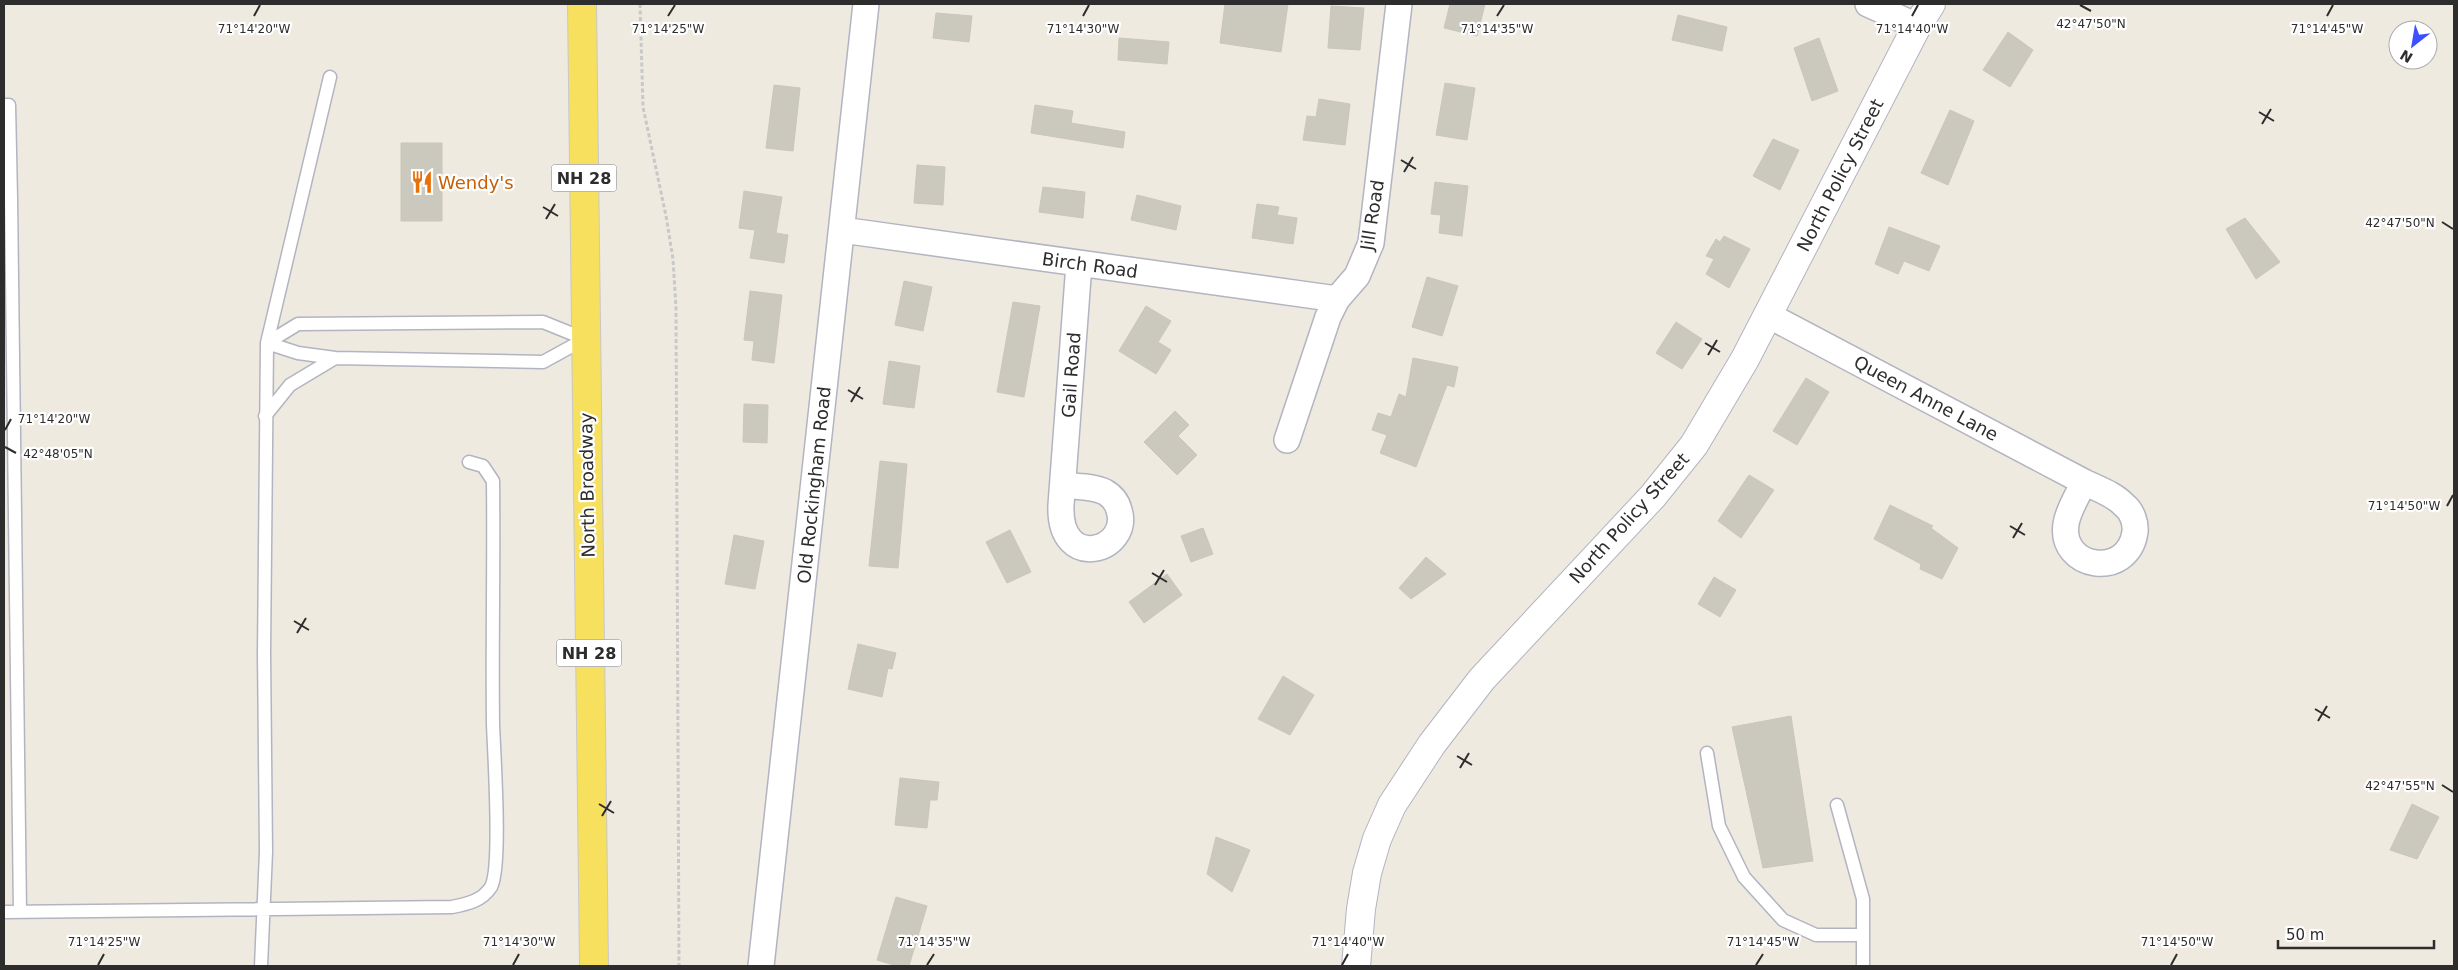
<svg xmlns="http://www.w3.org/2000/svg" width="2458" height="970" font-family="'DejaVu Sans',sans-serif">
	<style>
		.building { fill: #cbc8be; stroke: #cbc6b9 }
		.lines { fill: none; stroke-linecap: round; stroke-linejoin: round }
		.lane-casing { stroke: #b3b4c1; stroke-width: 15 }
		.street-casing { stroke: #b3b4c1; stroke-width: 28 }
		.secondary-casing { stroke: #b3b4c1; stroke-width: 30 }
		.primary-casing { stroke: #c8c8c8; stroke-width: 30 }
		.path { stroke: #c8c8c8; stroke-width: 3; stroke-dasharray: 4 2.5; stroke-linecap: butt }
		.lane { stroke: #fff; stroke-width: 12 }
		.street { stroke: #fff; stroke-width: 25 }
		.secondary { stroke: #fff; stroke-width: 28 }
		.primary { stroke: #f6e05e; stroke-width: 28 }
		.ticks { fill: none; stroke: #2d2d2d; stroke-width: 2 }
		.labels { text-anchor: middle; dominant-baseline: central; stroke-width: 4.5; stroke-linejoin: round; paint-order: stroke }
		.shield { fill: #fff; stroke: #6c6c6c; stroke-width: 1 }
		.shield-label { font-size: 16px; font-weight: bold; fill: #2d2d2d }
		.street-label { font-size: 18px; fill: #2d2d2d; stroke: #fff }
		.food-label { font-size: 18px; fill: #c56008; stroke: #fff; text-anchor: start }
		.ticks-label { font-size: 12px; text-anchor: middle; fill: #2d2d2d; stroke: #fff; stroke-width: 4.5; stroke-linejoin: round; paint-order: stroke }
	</style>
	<rect width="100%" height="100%" fill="#efeae0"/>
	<!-- building -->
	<path class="building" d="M1225 4H1288L1281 52 1220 43Z
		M1450 4H1485L1477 36 1444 28Z
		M1331 6 1364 8 1360 50 1328 48Z
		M936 13 972 16 969 42 933 38Z
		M1678 15 1727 27 1722 51 1672 40Z
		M2008 32 2033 50 2010 87 1983 70Z
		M1119 38 1169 42 1167 64 1118 60Z
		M1819 38 1838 91 1812 101 1794 48Z
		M1445 83 1475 88 1467 140 1436 135Z
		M774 85 800 88 793 151 766 148Z
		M1319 99 1350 104 1345 145 1303 140 1307 116 1316 117Z
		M1035 105 1073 111 1071 123 1125 132 1123 148 1031 133Z
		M1950 110 1974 121 1948 185 1921 173Z
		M1773 139 1799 150 1780 190 1753 176Z
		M401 143H442V221H401Z
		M917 165 945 167 943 205 914 203Z
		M1435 182 1468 186 1462 236 1439 233 1441 215 1431 214Z
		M1043 187 1085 192 1083 218 1039 212Z
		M744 191 782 197 776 233 788 235 784 263 750 258 755 230 739 228Z
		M1137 195 1181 206 1176 230 1131 220Z
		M1257 204 1279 207 1277 215 1297 218 1293 244 1252 238Z
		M2245 218 2280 262 2256 279 2226 229Z
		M1889 227 1940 246 1929 271 1904 261 1898 274 1875 264Z
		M1724 236 1750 249 1729 288 1706 274 1714 259 1706 256 1716 239 1720 242Z
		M1427 277 1458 286 1442 336 1412 327Z
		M904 281 932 287 923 331 895 325Z
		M750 291 782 295 774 363 752 360 754 341 744 340Z
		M1013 302 1040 306 1024 397 997 392Z
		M1146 306 1171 321 1158 342 1171 350 1156 374 1119 351Z
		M1676 322 1702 339 1682 369 1656 353Z
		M1413 358 1458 367 1454 387 1447 385 1416 467 1380 453 1387 435 1372 430 1378 413 1391 417 1399 394 1406 397Z
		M889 361 920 366 914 408 883 404Z
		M1806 378 1829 392 1797 445 1773 431Z
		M744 404 768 405 767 443 743 442Z
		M1175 411 1189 425 1178 436 1197 455 1177 475 1144 442Z
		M880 461 907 464 898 568 869 566Z
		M1749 475 1774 490 1741 538 1718 521Z
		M1890 505 1933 526 1931 528 1958 548 1942 579 1920 569 1921 564 1874 539Z
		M1203 528 1213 554 1191 562 1181 536Z
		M1010 530 1031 572 1007 583 986 542Z
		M734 535 764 541 755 589 725 584Z
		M1426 557 1446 574 1411 599 1399 588Z
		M1167 574 1182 595 1144 623 1129 602Z
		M1714 577 1736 590 1720 617 1698 604Z
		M858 644 896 653 892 669 888 668 882 697 848 689Z
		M1283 676 1314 695 1290 735 1258 719Z
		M1791 716 1813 861 1763 868 1732 727Z
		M900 778 939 782 937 800H930L927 828 895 825Z
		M2412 804 2439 817 2417 859 2390 850Z
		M1216 837 1250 850 1232 892 1207 874Z
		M896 897 927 906 909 966H897L877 960Z"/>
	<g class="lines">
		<defs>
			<path id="lane" d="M4 105H9L11 198 20 912
				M267 343 298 324 543 322 585 339
				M267 343 298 353 335 358 543 362 585 339
				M265 416 290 385 335 358
				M1707 753 1719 826 1744 877 1783 920 1816 935H1863
				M1837 805 1863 899V966
				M4 912 452 907C467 904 482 901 491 887 502 867 494 754 493 724 492 643 494 562 493 481L483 466 469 462
				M261 966 266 852 264 654 267 343 330 77"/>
			<path id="street" d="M1868 4 1917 26
				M842 230 1337 299
				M1768 315 2084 482C2098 489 2114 494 2124 505 2132 511 2136 523 2135 532 2128 580 2059 569 2066 524 2068 510 2078 495 2084 482
				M1287 440 1328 317 1337 299 1357 276 1371 243 1399 4
				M1063 485C1076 487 1093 486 1105 492 1112 496 1117 502 1119 510 1132 551 1058 573 1061 505L1079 264
				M761 966 866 4"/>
			<path id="secondary" d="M1356 966 1361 909 1367 873 1377 839 1392 805 1432 744 1482 679 1653 496 1694 445 1745 359 1917 26 1931 4"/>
			<path id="primary" d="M582 4 594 966"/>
		</defs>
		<!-- lane casing -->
		<use href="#lane" class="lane-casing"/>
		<!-- street casing -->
		<use href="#street" class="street-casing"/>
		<!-- secondary casing -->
		<use href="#secondary" class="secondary-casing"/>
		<!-- primary casing -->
		<use href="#primary" class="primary-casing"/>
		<!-- path -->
		<path class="path" d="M640 4 643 107 666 216 673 259 676 308 679 966"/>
		<!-- lane -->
		<use href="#lane" class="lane"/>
		<!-- street -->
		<use href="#street" class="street"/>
		<!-- secondary -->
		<use href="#secondary" class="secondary"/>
		<!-- primary -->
		<use href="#primary" class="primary"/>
	</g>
	<!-- ticks -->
	<path class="ticks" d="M2080 5 2091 11M254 16 260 5M668 16 675 5M1083 16 1089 5M1497 16 1504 5M1912 16 1918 5M2327 16 2333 5M2259 112 2274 121M2262 124 2271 109M1401 160 1416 169M1404 172 1413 157M543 207 558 216M546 219 555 204M2442 222 2453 229M1705 343 1720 352M1708 355 1717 340M848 390 863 399M851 402 860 387M5 430 11 419M5 447 16 453M2447 506 2453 495M2010 526 2025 535M2013 538 2022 523M1152 573 1167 582M1155 585 1164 570M294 621 309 630M297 633 306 618M2315 709 2330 718M2318 721 2327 706M1457 756 1472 765M1460 768 1469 753M2442 785 2453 792M599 804 614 813M602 816 611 801M98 965 104 954M513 965 519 954M927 965 934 954M1342 965 1348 954M1756 965 1763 954M2171 965 2177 954"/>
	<!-- icons -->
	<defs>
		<symbol id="restaurant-bare" viewBox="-9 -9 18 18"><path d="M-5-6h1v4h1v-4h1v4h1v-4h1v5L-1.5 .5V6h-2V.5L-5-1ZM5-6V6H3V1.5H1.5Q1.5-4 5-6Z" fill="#e8710a" stroke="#fff" stroke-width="2.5" paint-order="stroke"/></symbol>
	</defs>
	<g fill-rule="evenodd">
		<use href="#restaurant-bare" x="406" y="166" width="32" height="32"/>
	</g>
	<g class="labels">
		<!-- shield labels -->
		<g class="shield">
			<rect x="551.5" y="164.5" width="65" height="27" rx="4"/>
			<rect x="556.5" y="639.5" width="65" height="27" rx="4"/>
		</g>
		<g class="shield-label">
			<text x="584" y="178">NH 28</text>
			<text x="589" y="653">NH 28</text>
		</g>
		<!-- street labels -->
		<g class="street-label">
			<text transform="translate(1840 175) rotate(-63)">North Policy Street</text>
			<text transform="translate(1372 215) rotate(-81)">Jill Road</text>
			<text transform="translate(1090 265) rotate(8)">Birch Road</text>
			<text transform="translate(1071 375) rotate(-86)">Gail Road</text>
			<text transform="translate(1926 398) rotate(28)">Queen Anne Lane</text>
			<text transform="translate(587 485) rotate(-91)">North Broadway</text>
			<text transform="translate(814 485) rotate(-84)">Old Rockingham Road</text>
			<text transform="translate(1629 518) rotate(-48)">North Policy Street</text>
		</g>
		<!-- food labels -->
		<g class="food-label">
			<text x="438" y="182">Wendy's</text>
		</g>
	</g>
	<g class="ticks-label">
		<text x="2091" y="28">42°47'50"N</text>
		<text x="1497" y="33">71°14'35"W</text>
		<text x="1912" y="33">71°14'40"W</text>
		<text x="2327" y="33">71°14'45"W</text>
		<text x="254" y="33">71°14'20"W</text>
		<text x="668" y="33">71°14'25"W</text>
		<text x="1083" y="33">71°14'30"W</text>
		<text x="2400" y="227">42°47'50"N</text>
		<text x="54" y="423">71°14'20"W</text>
		<text x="58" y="458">42°48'05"N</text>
		<text x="2404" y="510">71°14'50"W</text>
		<text x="2400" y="790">42°47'55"N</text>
		<text x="104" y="946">71°14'25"W</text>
		<text x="519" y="946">71°14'30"W</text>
		<text x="934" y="946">71°14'35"W</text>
		<text x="1348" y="946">71°14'40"W</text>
		<text x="1763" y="946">71°14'45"W</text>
		<text x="2177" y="946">71°14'50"W</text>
	</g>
	<!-- border -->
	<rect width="2458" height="970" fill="none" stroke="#2d2d2d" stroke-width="10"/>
	<!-- north arrow -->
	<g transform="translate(2413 45) rotate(211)"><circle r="24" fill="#ffffff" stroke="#ababab"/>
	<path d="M0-4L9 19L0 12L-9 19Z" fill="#3d50ff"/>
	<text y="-8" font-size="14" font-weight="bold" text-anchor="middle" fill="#2d2d2d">N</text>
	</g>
	<!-- scale -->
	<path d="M2278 940v8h156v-8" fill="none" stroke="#2d2d2d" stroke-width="2.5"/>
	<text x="2286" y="940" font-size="15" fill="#2d2d2d" stroke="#ffffff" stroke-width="4" paint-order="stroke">50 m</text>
</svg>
